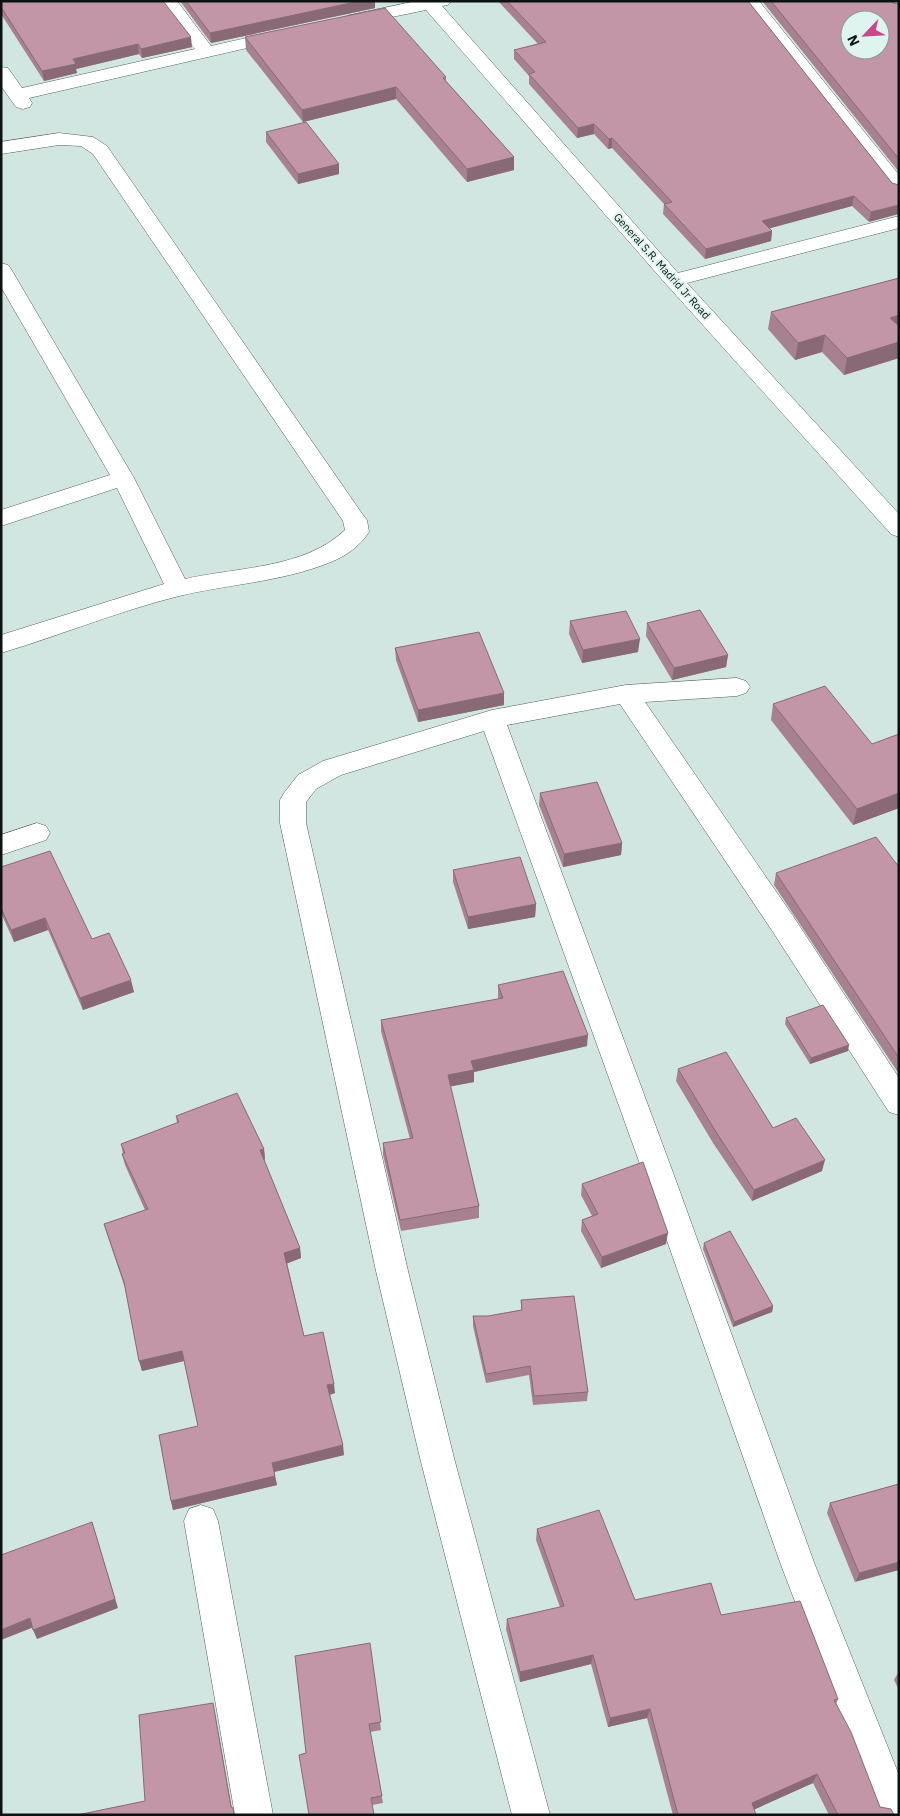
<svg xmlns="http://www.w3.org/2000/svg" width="900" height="1816" font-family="'IBM Plex Sans',sans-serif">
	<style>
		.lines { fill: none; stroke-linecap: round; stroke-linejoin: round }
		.street-casing { stroke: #4f615c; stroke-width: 1 }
		.street { fill: #fff; fill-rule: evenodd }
		.wall { fill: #a78190 }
		.shaded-wall { fill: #886975 }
		.building { fill: #c296a7; stroke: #886975; fill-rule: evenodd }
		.labels { text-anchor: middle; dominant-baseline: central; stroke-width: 4; stroke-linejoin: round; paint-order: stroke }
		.far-street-label { font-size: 11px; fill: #0b1210; stroke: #dff4ee }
	</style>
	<rect width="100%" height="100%" fill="#d2e6e1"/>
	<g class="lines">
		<defs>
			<path id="street" d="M159 1H177L211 46 282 30 288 31 291 35 288 39 282 40 29 98 32 103 30 107 23 109 16 107 1 86V67L8 68 22 88 195 49Z
				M416 1H451L448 5 442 6 678 273 899 216V228L687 283 899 514V537L891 534 666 284 426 10 353 25 347 24 344 20 347 16Z
				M741 1H759L899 175V194L892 192Z
				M59 133 93 137 107 146 363 515 367 520 369 532C360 546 346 556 331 562 282 582 229 584 179 596 119 611 61 635 1 653V635L164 584 117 488 1 526V510L110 475 1 287V263L8 265 11 269 134 478 185 579C237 567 304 569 345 530L343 521 93 154 81 146 59 145 1 154V142Z
				M737 678 746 681 750 687 746 693 737 696 645 702 793 916 899 1078V1115L889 1112 773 932 620 704 507 725 675 1178 815 1565 899 1775V1815H877L781 1565 645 1178 484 731 341 775 316 789 306 802V823L408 1271 454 1458 550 1815H512L420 1458 376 1271 280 823V800L284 793 298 775 323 761 492 710 626 685Z
				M37 823 46 826 50 833 46 840 1 855V835Z
				M201 1505 213 1509 218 1521 273 1815H235L184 1521 189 1509Z"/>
		</defs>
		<!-- street casing -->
		<use href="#street" class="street-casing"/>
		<!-- street -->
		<use href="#street" class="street"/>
	</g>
	<!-- wall -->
	<path class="wall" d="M1 1 192 47 142 58 139 54 76 69 77 73 44 81 1 14Z
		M180 1H375V8L211 43Z
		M498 1H748L892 183 869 222 852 206 769 228 772 231 771 241 705 259 663 214 664 204 612 148 608 149 594 134 577 138 529 84V76L514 59V50L538 44Z
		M762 1H892L893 3 899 4V172Z
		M245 37 446 77V81L514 157V170L467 182 396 99 303 122 246 50Z
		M266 132 339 164V174L298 184 266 142Z
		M899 278V358L844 375 822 352 795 360 768 329 771 312Z
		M570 621 638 652 582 663 569 634Z
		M647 623 728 655 726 667 672 680 646 636Z
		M395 648 504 705 418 722 396 660Z
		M773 704 872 744 899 734V808L853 825 771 720Z
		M540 793 622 843 621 855 563 867 539 805Z
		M1 867 92 939 134 992 83 1010 48 930 14 942 1 913Z
		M899 867V1074L774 885 776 873Z
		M453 870 536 904 535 917 468 929 453 882Z
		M498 985 587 1046 474 1072V1082L450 1086 479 1206V1218L401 1231 383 1155V1143L410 1139 381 1031V1020L498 999Z
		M786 1018 848 1051 810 1064 785 1024Z
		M678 1069 773 1128 822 1171 752 1201 713 1143 676 1081Z
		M176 1116 264 1149 265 1159 264 1160 300 1248 301 1258 287 1263 304 1336 335 1393 330 1395 344 1455 274 1472 277 1485 173 1510 171 1501 198 1426 184 1361 142 1371 125 1288 107 1234 104 1224 145 1210 125 1165 122 1154H123L121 1144 177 1123Z
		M582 1184 666 1244 601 1268 581 1231 582 1220 592 1216 581 1195Z
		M704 1243 773 1306 772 1312 733 1327 703 1249Z
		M521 1300 588 1392 587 1401 533 1405 529 1375 486 1383 473 1326V1316H488L521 1310Z
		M899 1484 855 1582 827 1513 830 1503Z
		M537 1529 635 1600 721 1615 838 1699 836 1704 880 1807 894 1815H829L813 1783 754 1809 756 1815H673L647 1718 608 1727 591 1664 520 1682 506 1629 507 1619 560 1607 536 1540Z
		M370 1643 381 1730 370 1732 383 1803 372 1805 306 1753Z
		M899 1671V1690L894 1680Z"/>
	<!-- shaded-wall -->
	<path class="shaded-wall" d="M360 1H375V8L211 43 210 33Z
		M191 37 192 47 142 58 141 49Z
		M138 44 139 54 76 69 77 73 44 81 42 71 73 59Z
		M396 87V99L303 122 302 110Z
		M594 124V134L577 138 578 128Z
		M612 138V148L608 149 609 139Z
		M514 157V170L467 182V169Z
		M339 164V174L298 184V174Z
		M854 196 852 206 760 231 762 221Z
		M899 205V214L869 222 871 212Z
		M772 231 771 241 705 259 706 249Z
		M899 315V331L890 318Z
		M825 335 822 352 795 360 798 343Z
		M899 342V358L844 375 847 358Z
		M640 639 638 652 582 663 583 650Z
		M728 655 726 667 672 680 674 668Z
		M504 693V705L418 722V710Z
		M899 793V808L853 825 857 809Z
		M622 843 621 855 563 867 564 854Z
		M536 904 535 917 468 929V917Z
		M45 918 48 930 14 942 11 930Z
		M131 980 134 992 83 1010 80 998Z
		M588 1035 587 1046 474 1072V1082L448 1087V1075L471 1061Z
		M849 1045 848 1051 810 1064 811 1058Z
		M264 1149 265 1159 262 1161 260 1150Z
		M825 1160 822 1171 752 1201 754 1190Z
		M668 1233 666 1244 601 1268 602 1257Z
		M300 1248 301 1258 286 1264 284 1253Z
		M773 1306 772 1312 733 1327 734 1322Z
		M182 1351 184 1361 142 1371 139 1361Z
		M334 1384 335 1393 328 1395 327 1385Z
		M343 1445 344 1455 274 1472 272 1463Z
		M275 1476 277 1485 173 1510 171 1501Z
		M92 1522 118 1608 37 1639 33 1630Z
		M899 1562V1570L855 1582 859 1573Z
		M30 1618 34 1627 1 1640V1630Z
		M593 1655 591 1664 520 1682V1672Z
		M213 1703 215 1713 233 1815 231 1807Z
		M650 1709 647 1718 608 1727 610 1718Z
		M817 1774 813 1783 749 1812 752 1803Z"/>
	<!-- building -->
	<path class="building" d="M1 1H163L191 37 141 49 138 44 73 59 76 64 42 71 1 7Z
		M186 1H360L210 33Z
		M507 1H748L892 183 899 185V205L871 212 854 196 762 221 772 231 706 249 664 204 672 202 612 138 609 139 594 124 578 128 529 74 535 72 514 50 546 42Z
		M771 1H892L893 3 899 4V159ZM850 20H880V50H850Z
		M385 8 446 77 443 78 514 157 467 169 396 87 302 110 245 37Z
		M306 122 339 164 298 174 266 132Z
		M899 278V315L890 318 899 326V342L847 358 825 335 798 343 771 312Z
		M700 610 728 655 674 668 647 623Z
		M626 611 640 639 583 650 570 621Z
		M479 632 504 693 418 710 395 648Z
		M825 686 872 744 899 734V793L857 809 773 704Z
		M597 782 622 843 564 854 540 793Z
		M876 837 899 867V1058L776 873Z
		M50 851 92 939 109 933 131 980 80 998 45 918 11 930 1 908V867Z
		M520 857 536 904 468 917 453 870Z
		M563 971 588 1035 471 1061 474 1070 448 1075 479 1206 400 1220 383 1143 413 1138 381 1020 503 998 498 985Z
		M823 1005 849 1045 811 1058 786 1018Z
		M726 1052 773 1128 796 1118 825 1160 754 1190 716 1132 678 1069Z
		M237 1093 264 1149 260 1150 300 1248 284 1253 304 1336 323 1332 334 1384 327 1385 343 1445 272 1463 275 1476 171 1501 159 1435 198 1426 182 1351 139 1361 124 1282 104 1224 148 1209 122 1154 125 1153 121 1144 179 1122 176 1116Z
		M643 1162 668 1233 602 1257 582 1220 598 1214 582 1184Z
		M730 1231 773 1306 734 1322 704 1243Z
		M574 1296 588 1392 534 1396 530 1366 486 1374 473 1316H488L522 1310 521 1300Z
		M899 1484V1562L859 1573 830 1503Z
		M599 1510 635 1600 711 1583 721 1615 800 1601 838 1699 834 1700 851 1732 880 1807 891 1809 894 1815H838L817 1774 752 1803 756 1815H678L650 1709 610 1718 593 1655 520 1672 507 1619 564 1606 537 1529Z
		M92 1522 115 1599 33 1630 30 1618 1 1630V1555Z
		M370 1643 381 1722 369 1724 382 1796 371 1798 374 1815H309L299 1755 306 1753 295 1656Z
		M213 1703 231 1807 233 1808 234 1815H77L145 1801 139 1715Z"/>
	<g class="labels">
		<!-- far-street labels -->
		<g class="far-street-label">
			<text transform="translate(662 266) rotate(48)">General S.R. Madrid Jr Road</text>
		</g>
	</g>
	<!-- border -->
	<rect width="900" height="1816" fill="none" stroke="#0b1210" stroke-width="5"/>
	<!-- north arrow -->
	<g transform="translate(865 35) rotate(245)"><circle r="24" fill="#dff4ee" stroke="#8a9a95"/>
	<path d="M0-4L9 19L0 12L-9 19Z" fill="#cb478a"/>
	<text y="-8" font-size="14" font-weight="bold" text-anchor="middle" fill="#0b1210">N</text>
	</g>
</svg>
